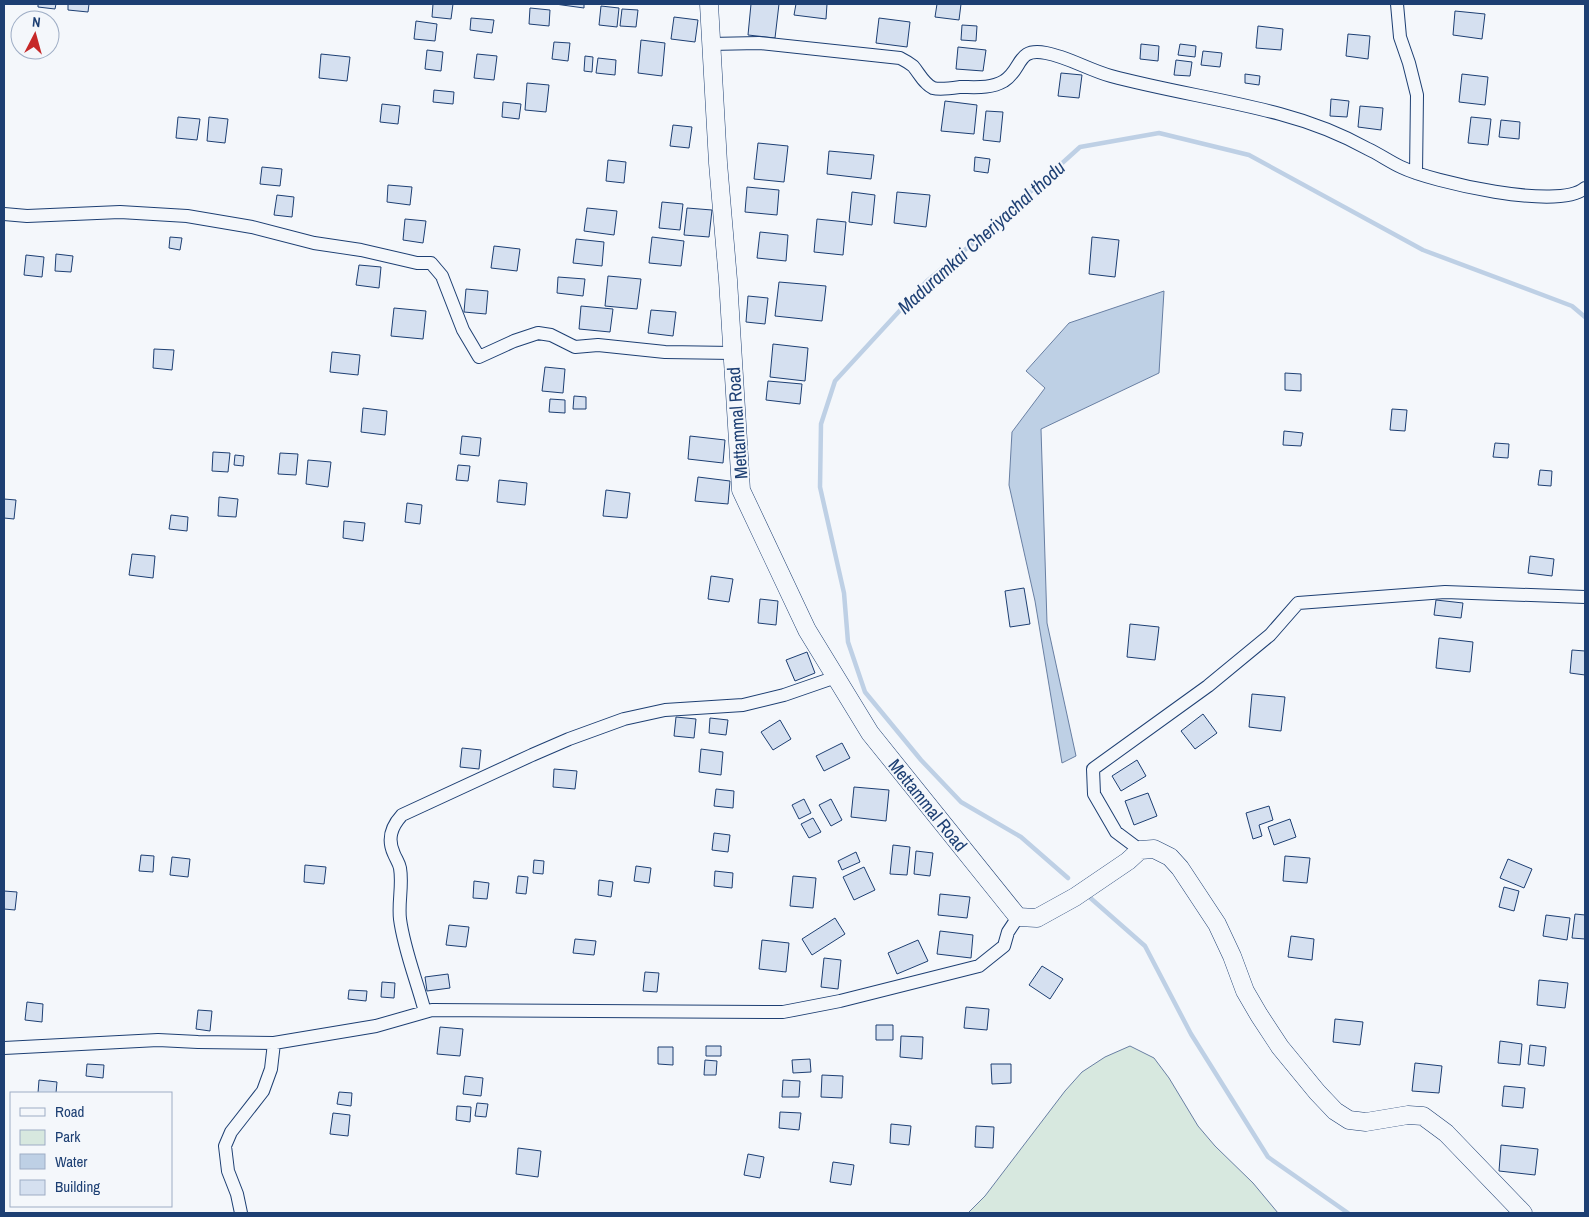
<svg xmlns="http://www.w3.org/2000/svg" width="1589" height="1217" font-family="'Archivo Narrow',sans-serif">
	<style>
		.green { fill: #d7e8df; stroke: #687fa3 }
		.water { fill: #bed0e5; stroke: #687fa3 }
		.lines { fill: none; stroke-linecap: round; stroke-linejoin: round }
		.stream { stroke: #bed0e5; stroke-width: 4.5 }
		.building { fill: #d5e0f0; stroke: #1d3f73 }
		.street-casing { stroke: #1d3f73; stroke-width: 14 }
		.secondary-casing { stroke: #1d3f73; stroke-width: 19 }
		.street { stroke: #f4f7fb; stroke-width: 12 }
		.secondary { stroke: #f4f7fb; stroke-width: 18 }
		.labels { text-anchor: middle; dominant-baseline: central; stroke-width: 4; stroke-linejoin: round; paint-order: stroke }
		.street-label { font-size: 18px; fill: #1d3f73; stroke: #f4f7fb }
		.water-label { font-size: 19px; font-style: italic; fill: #1d3f73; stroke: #f4f7fb }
	</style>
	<rect width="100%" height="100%" fill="#f4f7fb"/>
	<!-- green -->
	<path class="green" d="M1130 1046 1154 1058 1169 1078 1198 1126 1215 1146 1253 1183 1278 1213H968L985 1196 1065 1091 1082 1072 1105 1057Z"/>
	<!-- water -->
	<path class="water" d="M1164 291 1159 373 1041 429 1047 623 1076 756 1062 763 1035 601 1009 485 1012 432 1045 388 1026 371 1069 323Z"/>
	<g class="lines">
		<!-- stream -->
		<path class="stream" d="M1068 878 1021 837 961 802 921 760 865 692 848 642 844 593 820 487 821 424 835 381 927 281 978 239 1080 147 1159 133 1249 155 1423 250 1572 306 1585 317
			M1087 895 1145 946 1191 1034 1268 1157 1348 1213"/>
	</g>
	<!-- building -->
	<path class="building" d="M38 4H56L55 9 38 7Z
		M68 4H89L88 12 68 10Z
		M433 4H453L451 19 432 17Z
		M555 4H584V8Z
		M751 4H779L775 38 748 35Z
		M796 4H827L826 19 794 15Z
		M937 4H961L959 20 935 17Z
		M601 6 619 8 617 27 599 25Z
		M530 8 550 10 549 26 529 24Z
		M622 9 638 10 636 27 620 26Z
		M1455 11 1485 14 1482 39 1453 35Z
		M674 17 698 20 695 42 671 39Z
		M471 18 494 20 492 33 470 30Z
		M879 18 910 22 907 47 876 43Z
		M416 21 437 24 435 41 414 39Z
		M962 25 977 26 976 41 961 40Z
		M1258 26 1283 29 1281 50 1256 48Z
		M1348 34 1370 36 1368 59 1346 56Z
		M641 40 665 43 662 76 638 73Z
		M554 42 570 43 568 61 552 59Z
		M1141 44 1159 46 1158 61 1140 59Z
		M1180 44 1196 46 1195 57 1178 55Z
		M958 47 986 50 983 71 956 69Z
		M427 50 443 52 441 71 425 69Z
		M1203 51 1222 53 1220 67 1201 65Z
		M321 54 350 57 347 81 319 78Z
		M477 54 497 56 494 80 474 78Z
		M585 56 593 57 592 72 584 71Z
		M598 58 616 60 615 75 596 73Z
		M1176 60 1192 62 1190 76 1174 75Z
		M1061 73 1082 75 1079 98 1058 96Z
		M1245 74 1260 76 1259 85 1245 83Z
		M1462 74 1488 77 1485 105 1459 102Z
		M527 83 549 85 546 112 525 110Z
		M434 90 454 92 453 104 433 102Z
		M1331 99 1349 101 1347 117 1330 116Z
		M945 101 977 105 974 134 941 131Z
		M503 102 521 104 519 119 502 117Z
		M382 104 400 106 398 124 380 122Z
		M1360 106 1383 108 1381 130 1358 127Z
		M986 111 1003 112 1000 142 983 140Z
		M178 117 200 119 197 140 176 138Z
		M209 117 228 119 225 143 207 141Z
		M1471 117 1491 119 1488 145 1468 143Z
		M1501 120 1520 122 1519 139 1499 137Z
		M673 125 692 127 689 148 670 146Z
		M758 143 788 146 784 182 754 179Z
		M829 151 874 155 871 179 827 174Z
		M975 157 990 159 988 173 974 171Z
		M608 160 626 162 624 183 606 181Z
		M262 167 282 169 280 186 260 184Z
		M388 185 412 187 410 205 387 202Z
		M747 187 779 190 777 215 745 212Z
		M852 192 875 195 872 225 849 222Z
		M897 192 930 195 926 227 894 223Z
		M277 195 294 197 292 217 274 215Z
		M662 202 683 204 680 230 659 228Z
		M587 208 617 211 614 235 584 231Z
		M687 208 712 210 709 237 684 235Z
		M405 219 426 221 423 243 403 240Z
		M817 219 846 222 843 255 814 252Z
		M760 232 788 235 786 261 757 258Z
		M170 237 182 238 180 250 169 248Z
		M652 237 684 241 681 266 649 263Z
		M1092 237 1119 240 1115 277 1089 274Z
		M576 239 604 242 602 266 573 263Z
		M494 246 520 249 517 271 491 268Z
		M56 254 73 256 71 272 55 271Z
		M26 255 44 257 42 277 24 275Z
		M359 265 381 267 379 288 356 285Z
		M608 276 641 279 637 309 605 306Z
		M558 277 585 279 583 296 557 293Z
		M779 282 826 286 822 321 775 316Z
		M466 289 488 291 486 314 464 312Z
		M748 296 768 298 765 324 746 322Z
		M581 306 613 309 610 332 579 329Z
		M394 308 426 311 423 339 391 336Z
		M651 310 676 312 673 336 648 333Z
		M773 344 808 348 805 381 770 377Z
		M154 349 174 350 172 370 153 368Z
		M332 352 360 355 358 375 330 372Z
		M545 367 565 369 563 393 542 391Z
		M1285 373 1301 374V391L1285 390Z
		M768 381 802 384 800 404 766 400Z
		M574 396 586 397V409H573Z
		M550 399 565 400V413L549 412Z
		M363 408 387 411 385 435 361 432Z
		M1392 409 1407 410 1405 431 1390 430Z
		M1284 431 1303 433 1301 446 1283 445Z
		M462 436 481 438 479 456 460 454Z
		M690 436 725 440 723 463 688 459Z
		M1495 443 1509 444 1508 458 1493 457Z
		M213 452 230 453 228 472 212 471Z
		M280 453 298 454 296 475 278 474Z
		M235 455 244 456 243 466 234 465Z
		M308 460 331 462 328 487 306 484Z
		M458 465 470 466 468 481 456 480Z
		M1540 470 1552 471 1551 486 1538 485Z
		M698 477 730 481 728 504 695 501Z
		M499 480 527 483 525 505 497 502Z
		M606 490 630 493 627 518 603 516Z
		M219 497 238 499 236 517 218 516Z
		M4 499 16 500 14 519 4 518Z
		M407 503 422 505 420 524 405 522Z
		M171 515 188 517 187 531 169 529Z
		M344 521 365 523 363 541 343 538Z
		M132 554 155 556 153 578 129 575Z
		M1530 556 1554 559 1552 576 1528 573Z
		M711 576 733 579 729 602 708 599Z
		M1024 588 1030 624 1010 627 1005 591Z
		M760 599 778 601 776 625 758 623Z
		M1436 600 1463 603 1461 618 1434 615Z
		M1130 624 1159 627 1155 660 1127 657Z
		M1439 638 1473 642 1470 672 1436 668Z
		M1572 650 1585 651V675L1570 673Z
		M807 652 815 673 795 681 786 660Z
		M1252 694 1285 697 1281 731 1249 727Z
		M1203 714 1217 733 1195 749 1181 731Z
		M676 717 696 719 694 738 674 736Z
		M710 718 728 720 726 735 709 733Z
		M780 720 791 739 773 750 761 732Z
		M842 743 850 758 824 771 816 756Z
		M462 748 481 750 479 769 460 767Z
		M701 749 723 752 721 775 699 772Z
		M1137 760 1146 776 1121 791 1112 776Z
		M554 769 577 771 575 789 553 787Z
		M854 787 889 790 886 821 851 817Z
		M716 789 734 791 733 808 714 806Z
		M1148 793 1157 816 1134 825 1125 801Z
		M804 799 811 813 799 819 792 805Z
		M831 799 842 820 831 826 819 805Z
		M1269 806 1273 820 1259 825 1262 836 1253 839 1246 813Z
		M813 818 821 832 809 838 801 824Z
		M1290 819 1296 837 1274 845 1268 827Z
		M714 833 730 835 728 852 712 850Z
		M893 845 910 847 907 875 890 874Z
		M916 851 933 853 930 876 914 874Z
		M856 852 860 862 842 870 838 861Z
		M141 855 154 856 153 872 139 871Z
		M1285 856 1310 858 1307 883 1283 881Z
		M172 857 190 859 188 877 170 875Z
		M1508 859 1532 869 1524 888 1500 878Z
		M534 860 544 861 543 874 533 873Z
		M305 865 326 867 324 884 304 882Z
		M636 866 651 868 649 883 634 881Z
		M864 867 875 890 854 900 843 877Z
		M715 871 733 873 732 888 714 886Z
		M518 876 528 877 526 894 516 893Z
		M793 876 816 878 813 908 790 906Z
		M599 880 613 882 611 897 598 895Z
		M474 881 489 883 487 899 473 898Z
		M1504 887 1519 891 1514 911 1499 907Z
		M4 891 17 892 15 910 4 909Z
		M940 894 970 897 967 918 938 915Z
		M1575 914 1585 915V939L1572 938Z
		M1546 915 1570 918 1567 940 1543 936Z
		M835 918 845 934 812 955 802 939Z
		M449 925 469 927 466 947 446 945Z
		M940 931 973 935 971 958 937 954Z
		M1291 936 1314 939 1312 960 1288 957Z
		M575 939 596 941 594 955 573 953Z
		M762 940 789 943 786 972 759 969Z
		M918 940 928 961 897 974 888 953Z
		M824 958 841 960 838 989 821 987Z
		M1042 966 1063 979 1050 999 1029 985Z
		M645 972 659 973 657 992 643 991Z
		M448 974 450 988 427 991 425 977Z
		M1539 980 1568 983 1565 1008 1537 1005Z
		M382 982 395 983 394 998 381 997Z
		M349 990 367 991 366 1001 348 999Z
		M27 1002 43 1004 42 1022 25 1020Z
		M966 1007 989 1009 987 1030 964 1028Z
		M198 1010 212 1011 210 1031 196 1029Z
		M1335 1019 1363 1022 1360 1045 1333 1042Z
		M876 1025H893V1040H876Z
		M440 1027 463 1029 460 1056 437 1054Z
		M901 1036 923 1037 922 1059 900 1057Z
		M1500 1041 1522 1044 1520 1065 1498 1063Z
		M1530 1045 1546 1047 1544 1066 1528 1064Z
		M706 1046H721V1056H706Z
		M658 1047H673V1065L658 1064Z
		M810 1059 811 1072 793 1073 792 1060Z
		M705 1060 717 1061 716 1075H704Z
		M1415 1063 1442 1066 1439 1093 1412 1091Z
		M87 1064 104 1065 103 1078 86 1076Z
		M991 1064H1011V1083L992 1084Z
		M822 1075 843 1076 842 1098 821 1097Z
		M465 1076 483 1078 481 1096 463 1094Z
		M39 1080 57 1082 56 1093H38Z
		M783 1080 800 1081 799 1097H782Z
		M1504 1086 1525 1088 1523 1108 1502 1106Z
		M339 1092 352 1093 351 1106 337 1104Z
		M477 1103 488 1104 486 1117 475 1116Z
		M457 1106 471 1107 470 1122 456 1120Z
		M780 1112 801 1113 799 1130 779 1128Z
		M333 1113 350 1115 348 1136 330 1134Z
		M891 1124 911 1126 909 1145 890 1143Z
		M976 1126 994 1127 993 1148 975 1147Z
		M1501 1145 1538 1149 1535 1175 1499 1171Z
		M518 1148 541 1151 538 1177 516 1174Z
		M748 1154 764 1157 760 1178 744 1175Z
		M833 1162 854 1165 851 1185 830 1182Z"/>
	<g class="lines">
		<defs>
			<path id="street" d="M1397 4 1400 37 1409 63 1417 95 1416 173
				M710 44 759 43 900 58C904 60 909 63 913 66 919 73 924 84 933 88 940 90 953 88 960 87 975 87 990 89 1004 81 1023 69 1016 47 1046 53 1068 57 1089 70 1111 76 1167 91 1224 99 1280 114 1310 122 1341 134 1368 149 1379 154 1390 162 1401 167 1432 182 1559 211 1585 188
				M4 214 27 216 120 212 187 216 252 227 314 243 361 250 417 263H431L442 276 463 330 479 357 514 341 538 333 551 335 575 347 598 345 665 352 733 353
				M1140 850 1116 832 1094 794 1093 769 1208 686 1270 635 1298 603 1445 592 1585 597
				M425 1012C417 981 404 950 400 919 398 902 403 885 400 868 399 863 396 859 394 854 387 839 391 827 402 815L532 755 569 739 624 719 665 710 743 705 784 695 836 677
				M4 1048 158 1040 198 1042 274 1043 376 1026 432 1010 783 1012 840 1001 979 966 1004 946 1008 932 1018 917
				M241 1213 237 1194 228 1171 225 1146 231 1132 263 1091 271 1069 274 1043"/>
			<path id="secondary" d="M709 4 718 163 728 280 741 490 807 630 870 733 1018 917 1037 918 1075 897 1128 861 1140 850 1154 849 1170 857 1180 868 1217 924 1232 956 1245 991 1259 1015 1280 1047 1317 1092 1335 1111 1349 1120 1366 1122 1408 1115 1423 1116 1446 1133 1523 1213"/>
		</defs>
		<!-- street casing -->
		<use href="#street" class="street-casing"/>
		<!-- secondary casing -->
		<use href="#secondary" class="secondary-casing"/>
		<!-- street -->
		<use href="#street" class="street"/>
		<!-- secondary -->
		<use href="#secondary" class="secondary"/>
	</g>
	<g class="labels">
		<!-- street labels -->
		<g class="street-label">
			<text transform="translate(737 423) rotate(-94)">Mettammal Road</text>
			<text transform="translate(928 805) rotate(51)">Mettammal Road</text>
		</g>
		<!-- water labels -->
		<g class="water-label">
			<text transform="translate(981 237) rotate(-42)">Maduramkai Cheriyachal thodu</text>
		</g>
	</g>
	<!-- border -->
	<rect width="1589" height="1217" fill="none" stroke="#1d3f73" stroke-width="10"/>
	<!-- legend -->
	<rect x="10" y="1092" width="162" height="115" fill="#f4f7fb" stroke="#9eadc5"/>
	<rect x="20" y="1108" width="25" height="8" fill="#f4f7fb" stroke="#9eadc5"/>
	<text x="55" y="1117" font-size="15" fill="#1d3f73">Road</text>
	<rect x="20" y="1130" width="25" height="15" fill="#d7e8df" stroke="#9eadc5"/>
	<text x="55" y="1142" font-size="15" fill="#1d3f73">Park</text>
	<rect x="20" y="1154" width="25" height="15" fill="#bed0e5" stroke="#9eadc5"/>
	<text x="55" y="1167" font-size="15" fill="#1d3f73">Water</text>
	<rect x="20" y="1180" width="25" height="15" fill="#d5e0f0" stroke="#9eadc5"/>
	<text x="55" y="1192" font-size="15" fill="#1d3f73">Building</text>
	<!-- north arrow -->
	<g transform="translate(35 35) rotate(6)"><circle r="24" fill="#f4f7fb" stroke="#9eadc5"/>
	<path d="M0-4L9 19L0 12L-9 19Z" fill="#c62828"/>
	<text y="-8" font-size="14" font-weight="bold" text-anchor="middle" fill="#1d3f73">N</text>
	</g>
</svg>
